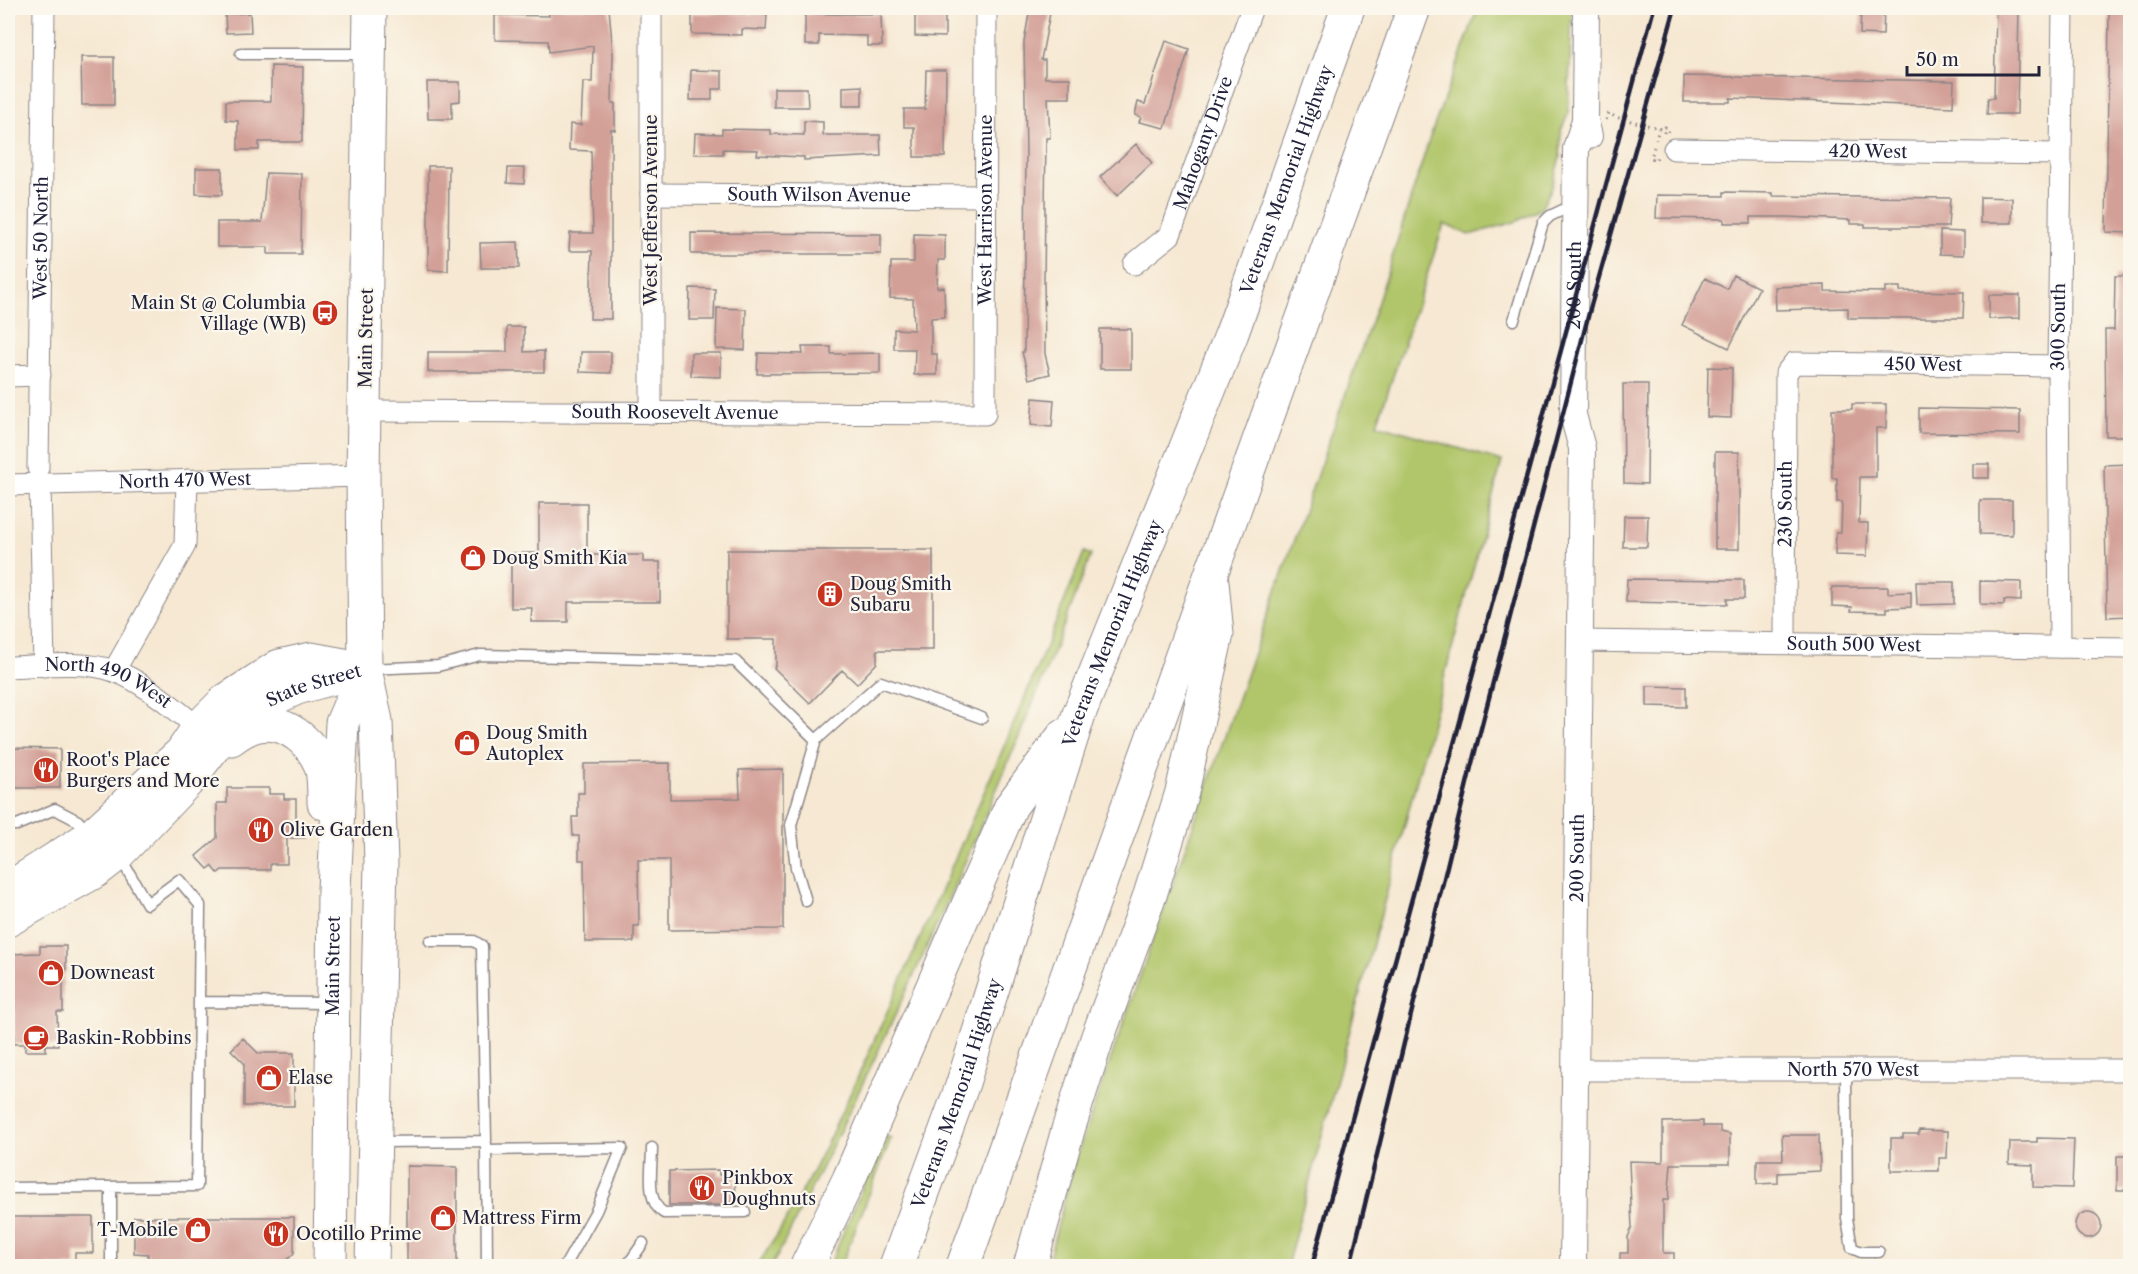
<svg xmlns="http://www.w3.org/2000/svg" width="2138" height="1274" font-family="'Libre Caslon Text',serif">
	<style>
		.green { fill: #b1c66a; stroke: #6a7452; stroke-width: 1.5 }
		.building { fill: #d3a098 }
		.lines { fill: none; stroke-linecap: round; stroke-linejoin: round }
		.service-casing { stroke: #8c8586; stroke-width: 13 }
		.minor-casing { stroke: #8c8586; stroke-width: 23 }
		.tertiary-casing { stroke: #8c8586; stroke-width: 28 }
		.primary-casing { stroke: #8c8586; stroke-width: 35 }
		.motorway-casing { stroke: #8c8586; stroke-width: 35 }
		.path { stroke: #8c8586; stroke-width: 3; stroke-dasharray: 1.5 4.5; stroke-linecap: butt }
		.service { stroke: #fff; stroke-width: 10 }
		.minor { stroke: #fff; stroke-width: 21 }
		.tertiary { stroke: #fff; stroke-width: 26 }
		.primary { stroke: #fff; stroke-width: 33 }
		.motorway { stroke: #fff; stroke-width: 33 }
		.rail { stroke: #22223b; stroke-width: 4.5 }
		.labels { text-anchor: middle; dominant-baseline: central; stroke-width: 4.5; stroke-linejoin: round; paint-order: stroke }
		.street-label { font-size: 18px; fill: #22223b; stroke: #fbf7ec }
		.poi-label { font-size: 18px; fill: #22223b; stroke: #fbf7ec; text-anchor: start }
	</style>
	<rect width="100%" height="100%" fill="#fbf7ec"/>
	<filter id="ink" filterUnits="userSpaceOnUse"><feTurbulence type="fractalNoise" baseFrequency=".0167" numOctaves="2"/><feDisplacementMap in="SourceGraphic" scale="12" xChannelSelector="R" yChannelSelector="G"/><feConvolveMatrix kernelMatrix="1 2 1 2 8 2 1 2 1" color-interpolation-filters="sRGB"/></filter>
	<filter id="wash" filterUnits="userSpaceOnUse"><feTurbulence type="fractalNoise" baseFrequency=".008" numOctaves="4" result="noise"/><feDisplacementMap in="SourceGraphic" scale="24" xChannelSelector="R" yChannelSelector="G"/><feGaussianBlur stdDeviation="1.35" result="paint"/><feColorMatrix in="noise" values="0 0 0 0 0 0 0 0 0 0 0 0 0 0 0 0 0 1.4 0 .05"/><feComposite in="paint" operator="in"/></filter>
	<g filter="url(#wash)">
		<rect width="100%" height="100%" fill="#f6e8d2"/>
		<!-- green -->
		<path class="green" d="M1478 8H1572L1568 114 1561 131 1560 157 1552 187 1541 209 1515 222 1469 235 1444 224 1377 424 1502 461 1287 1266H1047L1074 1163 1378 302 1430 137Z
			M1084 552 1091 555C1001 795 894 1026 778 1255L771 1266H757C818 1176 859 1073 904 974 966 834 1028 695 1084 552Z
			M885 1136 891 1138 841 1266H829Z"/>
		<g id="blocks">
			<!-- building -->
			<path class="building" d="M548 8H609L613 54 612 103H615V130L611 129V319H590L592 251H569L570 233H593L591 151 569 150 570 124 581 125 583 82H592L593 46 549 52 548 41 495 40V15L549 16Z
				M1030 8H1051L1041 60H1045V78H1070V98H1048L1050 138H1046L1044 280 1045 354 1050 374 1029 379 1022 352H1024L1026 155 1024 42Z
				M1861 8H1884L1883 35 1860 34Z
				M1996 8H2019L2017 114H1987L1988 98H1994Z
				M2109 10H2130L2129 233 2106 232Z
				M250 13 251 32 226 33 225 14Z
				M692 13 767 14 766 30 742 29V35L692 34Z
				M805 14H881L882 46H867V36L819 35V45H805Z
				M915 15H945V37L915 36Z
				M1166 41 1189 49 1165 128 1139 122 1141 117 1135 115 1138 102 1145 104Z
				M81 57H114V105H82Z
				M271 66 303 67 302 142H259V150H238V121L226 120V101H271Z
				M691 70 722 71V89H712V100H690Z
				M926 70H946L945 157H914V127H904V109H925Z
				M1684 76 1954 81 1953 107 1730 98V102H1684Z
				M427 82H460V101L452 102V119H428Z
				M862 86V106H843V87Z
				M774 88H807L808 107H774Z
				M804 121 823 122V135H880L881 156 804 160V157L757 155 758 150 723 149V154H694L695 133 722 134V129L771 130V134L804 135Z
				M1136 144 1152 163 1117 196 1100 177Z
				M428 166H449L448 271 428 270Z
				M196 168H222V195L196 194Z
				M508 168H525L524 184 507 183Z
				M266 173 302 174 301 254H268V247H217V222H262Z
				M1724 192 1773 193V196L1950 198 1948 227H1865V224H1850V220L1787 217H1751V223H1724V219L1656 218 1657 195 1724 196Z
				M1980 197 2012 198V223H1980Z
				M1940 231 1964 232V255L1940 254Z
				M691 233 881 234V254H691Z
				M914 234 945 235V260H938L937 288 944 287 945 317 931 318V354H937V375H914L915 349H894V329L914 330 913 299 890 298 891 262H914Z
				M518 242 519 268H481L480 243Z
				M1733 275 1759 288 1729 348 1682 325 1705 278 1727 289Z
				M2115 276H2130L2127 388 2129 436H2106L2105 330H2114Z
				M1825 285V291L1885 292V287H1900V291L1964 292 1963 318H1848V308L1776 310 1775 287Z
				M690 288 715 289 714 320H689Z
				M1989 295H2020V318L1989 319Z
				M717 308 746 309 745 350 716 349Z
				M507 327H524V352L544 351V372H428V352H507Z
				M1100 329H1131V369H1100Z
				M802 347H831V354L880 353V373L757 374 758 353 803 354Z
				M581 352H611V373L580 372Z
				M691 353H721V377L691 376Z
				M1708 367 1732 368 1731 418 1707 417Z
				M1623 384H1648L1647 484 1624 483Z
				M1033 398 1054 400 1052 427 1031 425Z
				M1852 404H1886V428H1876V477H1860L1859 523H1868L1867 556 1835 555 1836 532H1841L1842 502H1837V478H1832V409H1852Z
				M1919 408 2020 410V434L1919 433Z
				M1715 452H1739V549H1715Z
				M1973 464H1989V478H1973Z
				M2129 464 2130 616 2107 617 2104 465Z
				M1980 500H2012V535L1980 534Z
				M539 503H587V555H643V562H660V602H568V622H531L532 608H511V553H539Z
				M1624 516H1648L1647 547H1623Z
				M727 550H933V650H877V663L857 684 842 670 810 703 774 668 776 665V639H727Z
				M1627 579 1744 580V599H1727V604L1626 602Z
				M1980 581 2021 582V601L2004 600V605L1980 604Z
				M1916 582H1954V604L1917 605Z
				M1832 587H1888V593L1911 592V607L1887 608V612L1851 611 1852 607 1832 606Z
				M1647 686 1686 687V707L1647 706Z
				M8 748 60 749V788H8Z
				M670 763V799L740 798 739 770 783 769V929L669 930V860H638L639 926H634V942H585L584 860H579V836H573L572 817H578V793H584V764Z
				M227 788H269V794H284V799H296V822H305V838H287V864H270V870H222L218 873 212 866 208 869 196 856 217 838V803H227Z
				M40 946H66V973H63V1012H57L58 1045H46V1051H25V1044H14V1012H8V954L40 953Z
				M243 1038 258 1053H294V1106H244V1063L231 1050Z
				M1703 1121V1126H1720V1132L1730 1134V1164H1671L1668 1200H1663V1253H1674V1266H1620V1253H1628V1237L1632 1228 1629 1161 1663 1162V1122Z
				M1919 1130 1948 1131 1947 1158H1939V1171H1891V1138H1903V1134H1919Z
				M1782 1135H1819L1820 1171 1778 1173V1183L1757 1184V1160H1783Z
				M2037 1138 2074 1139 2072 1188 2033 1187V1165L2009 1164 2010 1142H2037Z
				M2117 1156H2130V1190H2117Z
				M407 1166 457 1167V1266H407Z
				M719 1170V1175H735L736 1202H729V1205H669V1171Z
				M2075 1225a13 13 0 1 1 26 0a13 13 0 1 1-26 0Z
				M8 1217H93V1253H75V1266H8Z
				M134 1217H294V1253L282 1265 148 1266V1254L134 1253Z"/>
		</g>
	</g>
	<g filter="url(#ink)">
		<use href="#blocks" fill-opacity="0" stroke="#8c8586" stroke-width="1.5"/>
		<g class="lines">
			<defs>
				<path id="service" d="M241 54H366
					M1514 320 1543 223 1550 216 1575 204
					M368 669 438 666 480 655 735 661 816 740 881 682 982 718
					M8 825H17L55 809 78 821 89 834
					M806 901 796 868 791 825 816 740
					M199 1002 328 1003
					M1846 1070 1847 1218 1852 1248 1861 1252H1879
					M378 1142 486 1141 482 946 474 941H430
					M486 1144 487 1266
					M652 1148C652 1168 645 1202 664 1213L745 1212
					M486 1150 622 1148 596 1211 565 1266
					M111 1187V1266
					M8 1188 197 1186 200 905 179 880 147 904 120 857
					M627 1266 643 1243"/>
				<g id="minor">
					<path d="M651 8V413"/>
					<path id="s1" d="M1674 149 2060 154"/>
					<path id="s2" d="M651 194 986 196"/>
					<path id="s3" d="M1134 264 1170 235 1252 8"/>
					<path d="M8 376 40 375"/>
					<path id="s4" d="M365 411 985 414 986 8"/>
					<path id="s5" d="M38 468 44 8"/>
					<path d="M40 484 44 666"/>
					<path id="s6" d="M8 485 363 476"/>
					<path id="s7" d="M1578 641 2130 648"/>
					<path id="s8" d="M1785 642 1786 373 1794 363 2058 366"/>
					<path id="s9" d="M2060 647 2058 366 2063 8"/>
					<path id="s10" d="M8 667C41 666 82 660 114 671 141 680 176 709 198 728"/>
					<path d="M114 671 185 545 187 480"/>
					<path id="s11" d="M1574 1070H2130"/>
				</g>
				<g id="tertiary">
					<path d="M1586 8 1585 120 1589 136"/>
					<path id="s12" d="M1573 1266 1582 448 1573 415 1576 149 1585 120"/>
				</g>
				<g id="primary">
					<path d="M370 8 363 476 365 669 376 721 381 862 372 1266"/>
					<path d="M231 739C239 733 248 727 259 725 288 720 315 745 322 770 324 780 324 792 324 803"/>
					<path d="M8 889 91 836 182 752 198 728 225 701 279 666 311 659 360 668"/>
					<path id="s13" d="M8 920 96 871 118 854 187 782 231 725 254 708 297 688 365 669"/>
					<path id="s14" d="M330 1266 334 890 342 723 365 669"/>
				</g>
				<g id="motorway">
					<path d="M807 1266 849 1179 1011 806 1064 735"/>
					<path id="s15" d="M896 1266 962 1086 1079 714 1232 333 1348 8"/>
					<path d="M963 1266 1414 8"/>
					<path d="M1030 1266 1068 1130 1097 1039 1150 895 1182 792 1217 634 1212 582"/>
				</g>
			</defs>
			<!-- service casing -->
			<use href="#service" class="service-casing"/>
			<!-- minor casing -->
			<use href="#minor" class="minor-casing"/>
			<!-- tertiary casing -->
			<use href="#tertiary" class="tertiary-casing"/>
			<!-- primary casing -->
			<use href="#primary" class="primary-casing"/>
			<!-- motorway casing -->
			<use href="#motorway" class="motorway-casing"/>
			<!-- path -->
			<path class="path" d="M1606 120 1609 113 1615 117 1659 128 1656 140
				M1664 133 1665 127 1669 129 1668 133
				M1654 147 1651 158 1656 160 1657 157"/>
			<!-- service -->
			<use href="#service" class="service"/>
			<!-- minor -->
			<use href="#minor" class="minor"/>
			<!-- tertiary -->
			<use href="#tertiary" class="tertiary"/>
			<!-- primary -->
			<use href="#primary" class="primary"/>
			<!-- motorway -->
			<use href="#motorway" class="motorway"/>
			<!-- rail -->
			<path class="rail" d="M1312 1266 1654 8
				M1350 1266 1471 767 1590 309 1675 8"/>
		</g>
	</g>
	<!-- icons -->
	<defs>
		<symbol id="bus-disc" viewBox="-11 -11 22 22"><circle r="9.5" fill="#c8321e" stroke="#fbf7ec"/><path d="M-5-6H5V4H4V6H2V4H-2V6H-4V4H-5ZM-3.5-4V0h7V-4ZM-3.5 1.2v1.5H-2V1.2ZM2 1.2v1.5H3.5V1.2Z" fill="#fff"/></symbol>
		<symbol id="shop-disc" viewBox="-11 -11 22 22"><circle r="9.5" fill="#c8321e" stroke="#fbf7ec"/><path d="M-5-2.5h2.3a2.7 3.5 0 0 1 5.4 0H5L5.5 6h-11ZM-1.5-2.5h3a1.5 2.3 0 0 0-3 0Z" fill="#fff"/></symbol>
		<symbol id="building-disc" viewBox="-11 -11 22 22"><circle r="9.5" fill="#c8321e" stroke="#fbf7ec"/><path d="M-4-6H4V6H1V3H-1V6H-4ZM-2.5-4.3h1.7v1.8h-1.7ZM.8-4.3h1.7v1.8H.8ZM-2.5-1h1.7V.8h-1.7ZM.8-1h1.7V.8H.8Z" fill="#fff"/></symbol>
		<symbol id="restaurant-disc" viewBox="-11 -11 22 22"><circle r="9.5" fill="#c8321e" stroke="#fbf7ec"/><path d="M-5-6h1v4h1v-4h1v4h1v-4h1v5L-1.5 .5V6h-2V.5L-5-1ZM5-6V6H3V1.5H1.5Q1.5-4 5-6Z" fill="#fff"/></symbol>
		<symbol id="cafe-disc" viewBox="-11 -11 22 22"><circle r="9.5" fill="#c8321e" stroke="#fbf7ec"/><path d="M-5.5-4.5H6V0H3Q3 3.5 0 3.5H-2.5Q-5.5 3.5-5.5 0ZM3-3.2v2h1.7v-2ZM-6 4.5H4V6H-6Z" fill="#fff"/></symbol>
	</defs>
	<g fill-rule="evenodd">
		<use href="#bus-disc" x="310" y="298" width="30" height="30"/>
		<use href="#shop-disc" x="458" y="543" width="30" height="30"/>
		<use href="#building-disc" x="815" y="579" width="30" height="30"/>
		<use href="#shop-disc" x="452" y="728" width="30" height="30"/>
		<use href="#restaurant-disc" x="31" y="755" width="30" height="30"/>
		<use href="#restaurant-disc" x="246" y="815" width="30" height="30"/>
		<use href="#shop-disc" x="36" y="958" width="30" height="30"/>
		<use href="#cafe-disc" x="21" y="1023" width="30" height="30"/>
		<use href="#shop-disc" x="254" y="1063" width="30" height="30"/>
		<use href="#restaurant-disc" x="687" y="1173" width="30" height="30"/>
		<use href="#shop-disc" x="428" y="1203" width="30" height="30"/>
		<use href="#shop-disc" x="183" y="1215" width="30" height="30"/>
		<use href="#restaurant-disc" x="261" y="1219" width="30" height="30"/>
	</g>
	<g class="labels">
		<!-- street labels -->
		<g class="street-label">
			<text stroke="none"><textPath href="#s3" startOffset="144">Mahogany Drive</textPath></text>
			<text stroke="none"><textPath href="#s1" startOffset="194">420 West</textPath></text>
			<text stroke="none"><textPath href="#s15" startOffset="1155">Veterans Memorial Highway</textPath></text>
			<text stroke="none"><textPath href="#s2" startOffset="168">South Wilson Avenue</textPath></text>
			<text transform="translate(651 210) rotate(-90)">West Jefferson Avenue</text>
			<text stroke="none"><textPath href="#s4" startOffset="824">West Harrison Avenue</textPath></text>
			<text stroke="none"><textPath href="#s5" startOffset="230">West 50 North</textPath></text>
			<text stroke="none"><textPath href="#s12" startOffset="982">200 South</textPath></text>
			<text stroke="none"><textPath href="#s9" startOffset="320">300 South</textPath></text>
			<text transform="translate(366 338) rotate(-89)">Main Street</text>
			<text stroke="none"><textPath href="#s8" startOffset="411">450 West</textPath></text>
			<text stroke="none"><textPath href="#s4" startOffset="310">South Roosevelt Avenue</textPath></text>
			<text stroke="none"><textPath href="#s6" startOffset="177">North 470 West</textPath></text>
			<text stroke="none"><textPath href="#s8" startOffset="138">230 South</textPath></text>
			<text stroke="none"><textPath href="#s15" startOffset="669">Veterans Memorial Highway</textPath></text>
			<text stroke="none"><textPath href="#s7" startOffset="276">South 500 West</textPath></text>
			<text stroke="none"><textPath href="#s13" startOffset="393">State Street</textPath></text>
			<text stroke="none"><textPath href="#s10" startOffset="104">North 490 West</textPath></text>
			<text stroke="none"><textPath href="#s12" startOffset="408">200 South</textPath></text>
			<text stroke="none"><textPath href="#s14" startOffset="300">Main Street</textPath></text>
			<text stroke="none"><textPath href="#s11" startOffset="279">North 570 West</textPath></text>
			<text stroke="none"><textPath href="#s15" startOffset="183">Veterans Memorial Highway</textPath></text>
		</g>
		<!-- poi labels -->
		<g class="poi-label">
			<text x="306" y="303" text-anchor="end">Main St @ Columbia<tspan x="306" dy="21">Village (WB)</tspan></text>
			<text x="492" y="558">Doug Smith Kia</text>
			<text x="850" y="584">Doug Smith<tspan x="850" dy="21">Subaru</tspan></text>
			<text x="486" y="733">Doug Smith<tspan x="486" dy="21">Autoplex</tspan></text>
			<text x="66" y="760">Root's Place<tspan x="66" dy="21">Burgers and More</tspan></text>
			<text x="280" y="830">Olive Garden</text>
			<text x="70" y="973">Downeast</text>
			<text x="56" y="1038">Baskin-Robbins</text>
			<text x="288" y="1078">Elase</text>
			<text x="722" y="1178">Pinkbox<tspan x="722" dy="21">Doughnuts</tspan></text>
			<text x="462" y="1218">Mattress Firm</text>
			<text x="178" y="1230" text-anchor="end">T-Mobile</text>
			<text x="296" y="1234">Ocotillo Prime</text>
		</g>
	</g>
	<!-- margin -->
	<rect width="2138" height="1274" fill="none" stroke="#fbf7ec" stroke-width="30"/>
	<!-- scale -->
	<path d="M1907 66v9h132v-9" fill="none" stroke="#22223b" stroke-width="3"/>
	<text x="1916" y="66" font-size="18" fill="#22223b" stroke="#fbf7ec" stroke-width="4.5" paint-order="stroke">50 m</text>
</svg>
